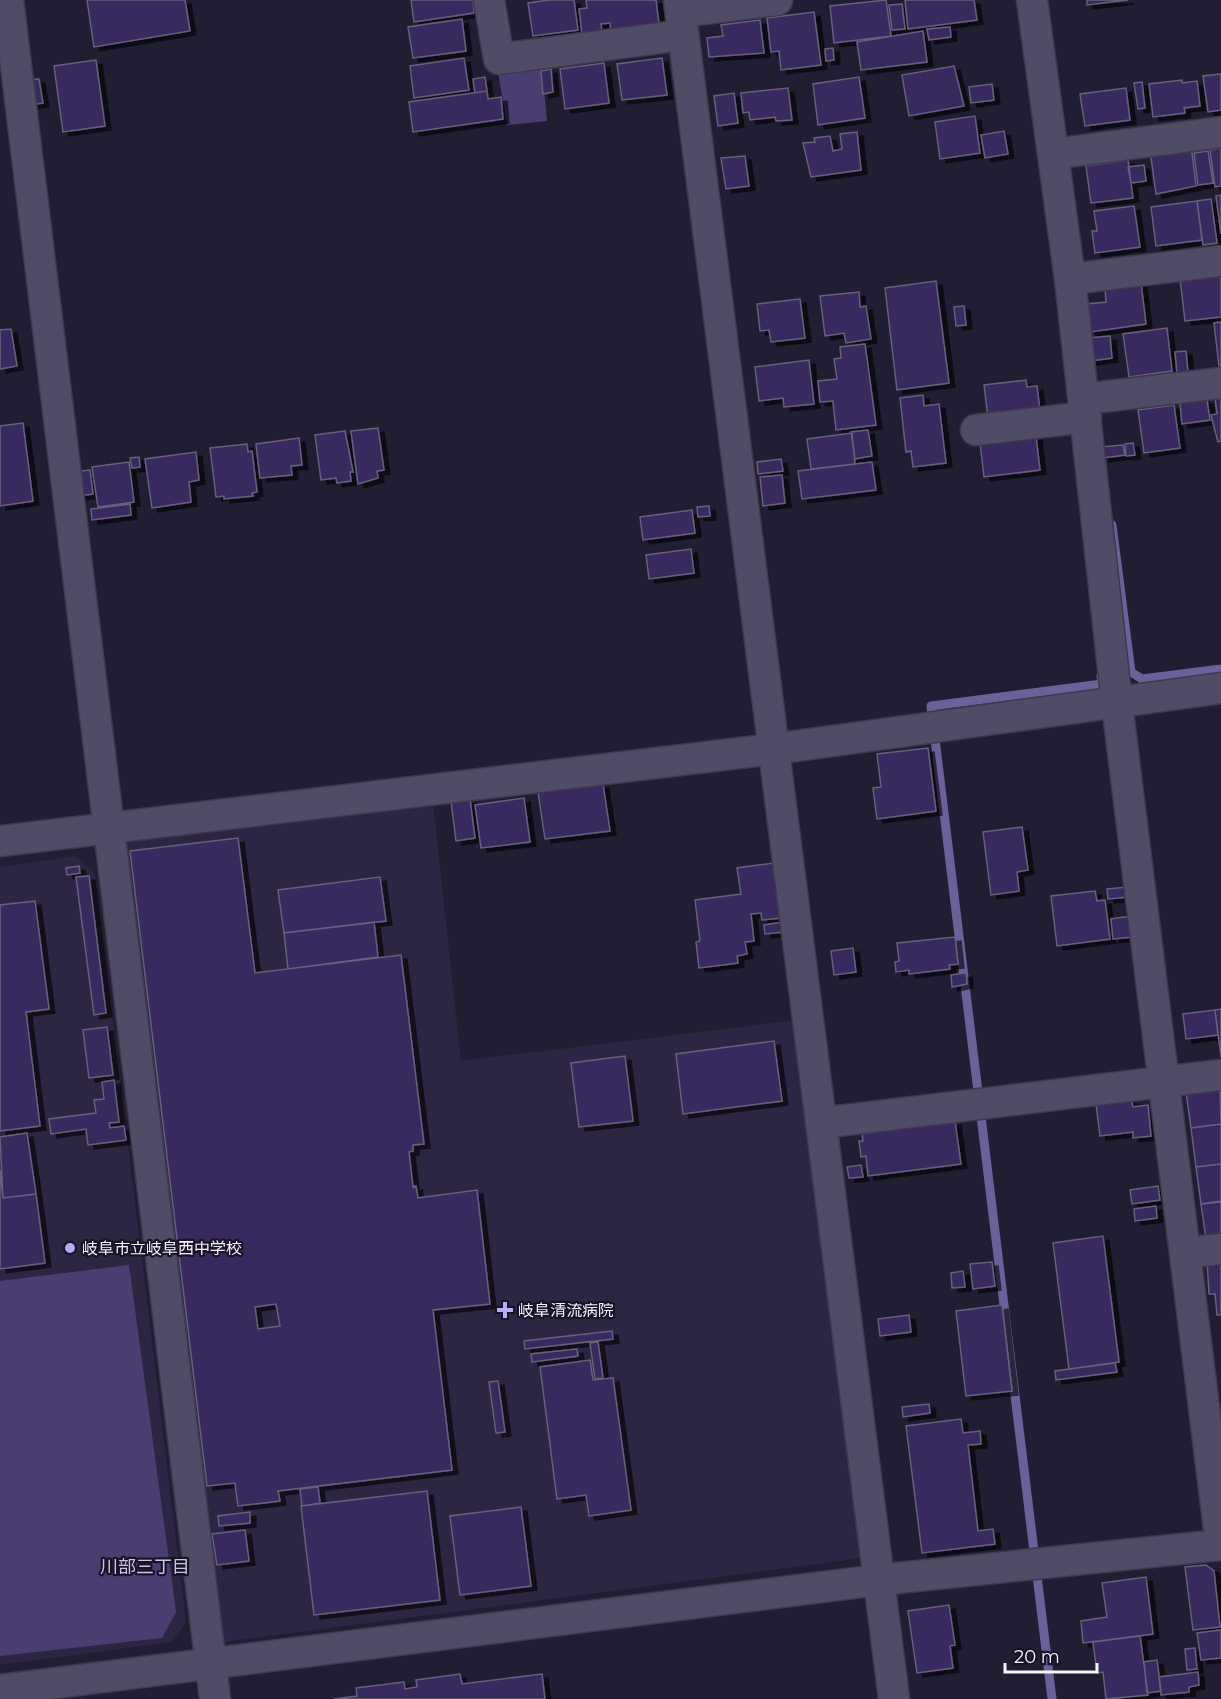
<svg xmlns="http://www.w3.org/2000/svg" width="1221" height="1699" font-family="Montserrat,'Noto Sans JP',sans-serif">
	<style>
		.built { fill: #2c2642 }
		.green { fill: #4a3e71 }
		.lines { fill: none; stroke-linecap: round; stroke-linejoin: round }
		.stream { stroke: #6c609a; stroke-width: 9 }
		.building { fill: #37295e; stroke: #65607b; stroke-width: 1.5; fill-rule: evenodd; filter: url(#shadow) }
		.minor-casing { stroke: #3e3a4c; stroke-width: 33 }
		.minor { stroke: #504c66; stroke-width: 30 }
		.poi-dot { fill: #b9abf7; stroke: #181329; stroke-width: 2 }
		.labels { text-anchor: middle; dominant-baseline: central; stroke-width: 4.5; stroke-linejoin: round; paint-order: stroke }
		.poi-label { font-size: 16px; fill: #f5f3fd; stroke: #181329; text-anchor: start }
		.neighbourhood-label { font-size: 18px; fill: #c9c4e2; stroke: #181329 }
	</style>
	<defs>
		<filter id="shadow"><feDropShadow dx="6" dy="4" stdDeviation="0" flood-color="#0009"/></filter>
	</defs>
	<rect width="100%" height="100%" fill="#211d33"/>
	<!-- built -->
	<path class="built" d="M433 802 461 1061 798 1020 862 1558 217 1643 122 839Z
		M75 856 95 873 186 1622 172 1642 0 1665V867Z"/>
	<!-- green -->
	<path class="green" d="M542 69 547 121 507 125 498 72Z
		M129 1265 176 1612 162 1638 0 1656V1281Z"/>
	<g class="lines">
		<!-- stream -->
		<path class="stream" d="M1112 525 1131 672 1142 679 1221 669
			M1052 1699 931 706 1102 684 1101 676"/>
	</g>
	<!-- building -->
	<path class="building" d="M87 0H185L190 31 94 47Z
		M411 0H473L474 13 414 22Z
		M549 0H574L578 30 533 36 528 3Z
		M586 0H656L659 24 611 30 610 23 601 24 602 32 582 34 579 9 587 8Z
		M886 0 891 36 834 43 830 6Z
		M905 0H974L977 20 908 29Z
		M1087 0H1128L1087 5Z
		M902 4 905 29 892 30 889 5Z
		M814 12 821 65 781 70 779 51 771 52 767 18Z
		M462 19 466 51 413 58 408 27Z
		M760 20 764 53 709 57 707 38 723 36 721 25Z
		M950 27 951 37 929 40 927 29Z
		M923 31 927 62 861 70 857 42Z
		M833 48 834 60 826 61 825 49Z
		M464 58 469 90 414 98 410 66Z
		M662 58 667 95 622 100 617 64Z
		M96 60 105 126 63 132 54 66Z
		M604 63 609 103 565 109 560 69Z
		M954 66 964 106 909 116 902 75Z
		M551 69 553 92 543 94 541 71Z
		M1221 74V110L1208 112 1203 76Z
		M485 77 487 91 475 93 473 79Z
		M859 77 865 118 818 125 813 84Z
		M39 79 43 103 28 105 24 80Z
		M1182 80V83L1197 81 1200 106 1184 108 1185 113 1153 117 1149 84Z
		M1142 82 1145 108 1138 109 1134 83Z
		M992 84 994 100 971 103 969 87Z
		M788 88 792 120 776 121 775 117 750 120 749 112 743 113 741 93Z
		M1126 88 1130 120 1085 126 1080 94Z
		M487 91 488 99 501 97 503 119 413 132 409 102Z
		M734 93 738 123 718 126 714 96Z
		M975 116 980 153 940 159 935 122Z
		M1004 131 1008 154 985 158 981 135Z
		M857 132 861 170 811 177 803 143 815 142 814 138 830 136 833 151 842 149 840 134Z
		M1191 145 1196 186 1156 194 1150 150Z
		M1221 148V186L1215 187 1210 150Z
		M1208 151 1213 183 1198 185 1194 153Z
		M745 156 749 186 726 189 721 158Z
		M1128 160 1133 198 1091 203 1086 166Z
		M1144 165 1146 181 1131 183 1128 167Z
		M1221 195V234L1216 196Z
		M1211 199 1217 243 1203 245 1197 201Z
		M1197 201 1202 240 1156 246 1151 207Z
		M1134 206 1140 247 1095 253 1092 231H1097L1094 211Z
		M1221 273V317L1185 321 1180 279Z
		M936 281 949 383 897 390 885 288Z
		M1141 283 1146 324 1090 332 1086 304 1106 302 1105 288Z
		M859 292 860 307 866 306 871 339 846 343 844 333 825 336 820 296Z
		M800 299 805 338 771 342 769 330 760 331 757 304Z
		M964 306 966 325 956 326 954 307Z
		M1221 322V366H1219L1214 323Z
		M1167 328 1172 371 1129 377 1123 334Z
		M11 329 17 366 0 369V330Z
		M1110 336 1112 358 1091 361 1088 338Z
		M865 344 876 425 836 430 833 401 820 402 818 381 837 379 834 359 841 358 840 347Z
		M1186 351 1188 372 1177 373 1175 352Z
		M809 360 814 404 784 407 783 398 759 401 755 367Z
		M1026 380 1027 387 1037 386 1040 411 988 418 984 385Z
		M923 395 924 406 939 404 946 463 913 467 911 451 906 452 900 398Z
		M1221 397V441L1218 442 1211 415 1217 414 1215 398Z
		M1207 400 1210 420 1182 424 1180 403Z
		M1174 405 1180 448 1144 453 1138 410Z
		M23 423 33 501 0 506V426Z
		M378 428 384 470 377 471 378 478 358 484 351 431Z
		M868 430 872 456 855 459 851 432Z
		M345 431 353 472H350L351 481 337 483 336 478 321 480 315 435Z
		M852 433 855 464 811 469 807 439Z
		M1036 436 1040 470 984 477 980 443Z
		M299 438 302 465 291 466 292 475 260 478 256 444Z
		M1133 443 1135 455 1126 456 1125 444Z
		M247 444 248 452 252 451 257 492 252 493 253 496 224 499V496L216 497 210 448Z
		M1123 445 1125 455 1103 458 1101 447Z
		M196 452 199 480 189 482 191 502 152 508 145 459Z
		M139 457 140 467 132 468 130 458Z
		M781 459 783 471 758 474 757 462Z
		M129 462 134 502 98 507 92 467Z
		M872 462 876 490 802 499 798 471Z
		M90 470 93 494 77 496 73 472Z
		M782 475 785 503 763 506 760 477Z
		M130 504 131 515 92 520 91 509Z
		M709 506 710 516 698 517 697 507Z
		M692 510 695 533 643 540 640 517Z
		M691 549 694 573 649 579 646 555Z
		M928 748 936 811 877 819 873 788 881 787 877 754Z
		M603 784 610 831 545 839 538 792Z
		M524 798 530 842 481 848 475 805Z
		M470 799 475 838 456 841 451 801Z
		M1022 827 1028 870 1017 872 1019 891 991 895 983 832Z
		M238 838 255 973 401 955 424 1144 413 1145V1151L409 1152 413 1187 416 1186 418 1198 477 1190 490 1304 433 1310 452 1470 278 1491 280 1501 238 1506 235 1483 207 1486 130 851ZM276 1304 280 1326 258 1329 255 1307Z
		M774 863 781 918 762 920 761 913 751 914 754 941 745 942 747 954 737 956 738 963 699 968 696 942 700 941 695 900 741 894 737 868Z
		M79 866 80 873 67 875 66 868Z
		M89 876 106 1013 94 1015 76 877Z
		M380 877 386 921 284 933 278 890Z
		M1127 887 1128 897 1108 899 1107 889Z
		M1095 891 1097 901 1105 900 1110 939 1057 946 1051 896Z
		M35 901 49 1009 26 1012 40 1126 0 1131V905Z
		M1130 916 1133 937 1113 939 1111 919Z
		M374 922 378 957 288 969 284 933Z
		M783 922 784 932 765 934 764 925Z
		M955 937 958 964 949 965 950 969 909 974V970L896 972 895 962 899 961 897 943Z
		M853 948 856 972 834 975 831 951Z
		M966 973 967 984 952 987 951 975Z
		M1221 1009V1057L1215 1010Z
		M1215 1010 1218 1035 1186 1039 1183 1014Z
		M107 1027 113 1075 89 1078 83 1030Z
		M774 1041 782 1101 683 1114 676 1054Z
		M625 1056 633 1121 579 1127 571 1063Z
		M114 1080 119 1122 109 1123 110 1128 124 1126 126 1140 88 1145 86 1129 51 1134 49 1119 96 1113 94 1100 104 1099 102 1082Z
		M1220 1088 1221 1124 1191 1128 1186 1092Z
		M1131 1100 1133 1107 1148 1105 1151 1136 1133 1138V1132L1100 1136 1096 1104Z
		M955 1121 961 1164 868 1176 866 1156 861 1157 859 1141H863L862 1134Z
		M1221 1124V1164L1196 1167 1191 1128Z
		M27 1133 36 1194 3 1198 0 1137Z
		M1221 1164V1201L1201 1204 1196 1167Z
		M861 1165 863 1177 849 1178 847 1167Z
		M0 1170 3 1198 36 1194 45 1263 0 1269Z
		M1158 1186 1160 1200 1132 1204 1130 1190Z
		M1221 1202V1237L1206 1239 1201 1204Z
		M1156 1206 1157 1218 1135 1221 1134 1209Z
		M1103 1236 1119 1362 1069 1369 1053 1243Z
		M1221 1258V1315H1217L1215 1294H1209L1207 1259Z
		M992 1262 995 1286 973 1289 970 1264Z
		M963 1271 965 1287 952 1288 951 1273Z
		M1002 1305 1012 1391 966 1396 956 1311Z
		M909 1315 911 1332 880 1336 878 1319Z
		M612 1331 613 1339 525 1349 524 1341Z
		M598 1342 603 1378 595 1379 590 1343Z
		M577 1349 578 1356 532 1362 531 1354Z
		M590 1360 593 1380 613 1378 631 1510 589 1516 586 1495 557 1499 540 1367Z
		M1115 1363 1117 1372 1056 1380 1055 1371Z
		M498 1381 505 1432 496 1433 489 1382Z
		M929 1404 930 1413 903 1417 902 1407Z
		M961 1419 963 1433 980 1431 981 1444 968 1445 978 1531 993 1529 995 1544 922 1553 906 1426Z
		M318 1487 320 1503 302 1506 300 1489Z
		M427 1491 440 1600 314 1615 301 1506Z
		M521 1507 531 1586 460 1595 450 1516Z
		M250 1512V1523L219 1526 218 1516Z
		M245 1530 249 1561 217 1565 212 1534Z
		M1206 1565 1214 1571 1220 1627 1193 1630 1185 1567Z
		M1146 1577 1153 1634 1083 1643 1081 1621 1107 1617 1102 1583Z
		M949 1605 955 1645 950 1646 953 1668 917 1673 908 1611Z
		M1221 1630V1658L1201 1660 1197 1633Z
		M1140 1636 1148 1695 1106 1699 1103 1672 1097 1673 1093 1642Z
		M1195 1648 1197 1669 1187 1670 1185 1649Z
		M1157 1660 1161 1691 1147 1693 1144 1662Z
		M1198 1672 1199 1685 1189 1687V1692L1161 1695 1159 1677Z
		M460 1674 462 1684 542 1674 545 1699H334L357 1696 356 1688 404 1682 405 1689 417 1687 416 1680Z"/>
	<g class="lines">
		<defs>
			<path id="minor" d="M8 0 215 1699
				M489 0 499 59 683 35
				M679 0 894 1699
				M1032 0 1070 279 1117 704 1221 1545
				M681 12 777 0
				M1053 154 1221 132
				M1070 279 1221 261
				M1084 399 1221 383
				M976 430 1086 417
				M0 841 774 749 1221 688
				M821 1123 1221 1075
				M1186 1253 1221 1249
				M0 1690 878 1580 1221 1545"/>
		</defs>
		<!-- minor casing -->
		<use href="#minor" class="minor-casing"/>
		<!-- minor -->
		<use href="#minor" class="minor"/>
	</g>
	<!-- markers -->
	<g class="poi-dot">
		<circle cx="70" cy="1248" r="6"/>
		<path d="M502 1301h6v6h6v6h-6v6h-6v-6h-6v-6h6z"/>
	</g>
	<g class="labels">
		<!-- poi labels -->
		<g class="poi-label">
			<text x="82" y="1248">岐阜市立岐阜西中学校</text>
			<text x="518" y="1310">岐阜清流病院</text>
		</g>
		<!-- neighbourhood labels -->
		<g class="neighbourhood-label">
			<text x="145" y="1567">川部三丁目</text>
		</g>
	</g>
	<!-- scale -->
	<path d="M1005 1663v9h92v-9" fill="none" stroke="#f5f3fd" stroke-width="3"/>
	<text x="1014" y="1663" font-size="18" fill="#f5f3fd" stroke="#181329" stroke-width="4.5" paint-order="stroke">20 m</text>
</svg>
